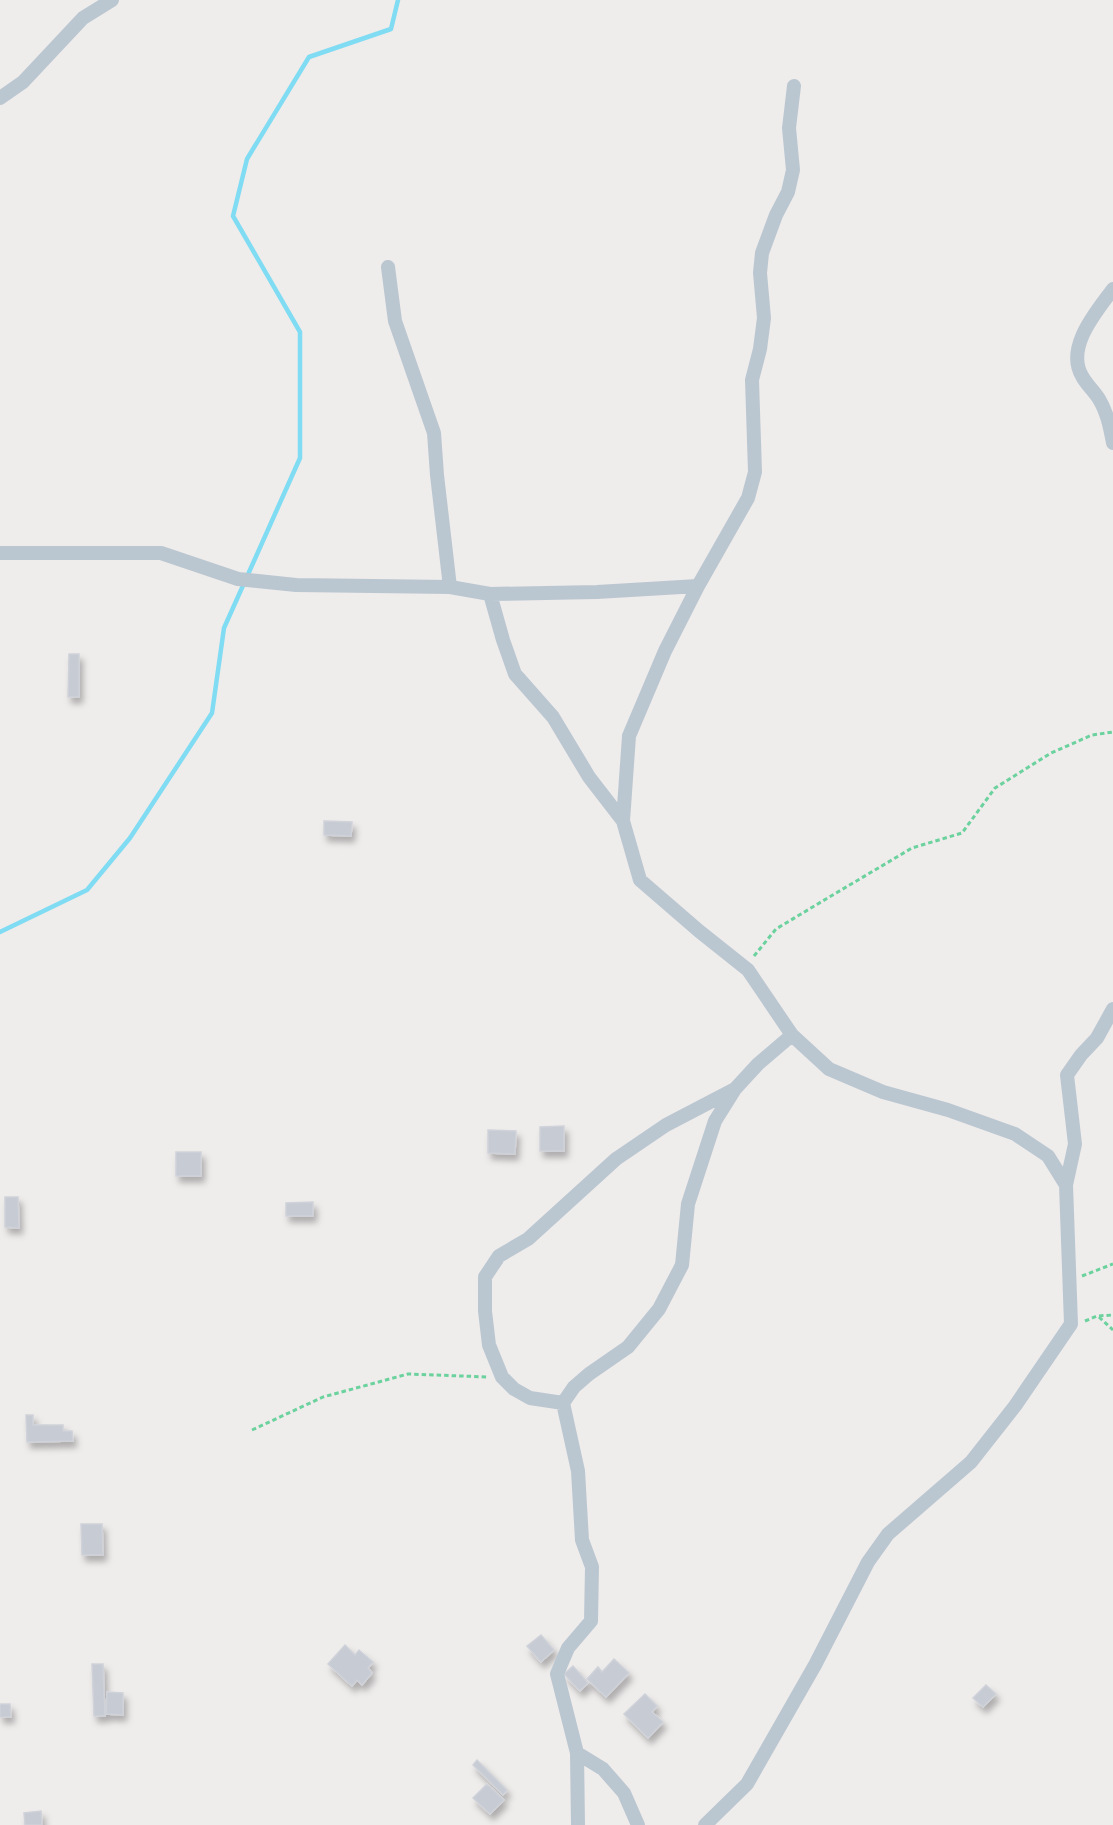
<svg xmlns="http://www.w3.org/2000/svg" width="1113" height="1825" font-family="'Fira Sans',sans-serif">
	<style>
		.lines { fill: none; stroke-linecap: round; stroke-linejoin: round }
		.stream { stroke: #7fdcf2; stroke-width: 4.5 }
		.building { fill: #c7cbd3; stroke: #cfd2d9; stroke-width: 1.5; filter: url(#shadow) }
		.path { stroke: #6bd29e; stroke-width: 3; stroke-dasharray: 4.5 3; stroke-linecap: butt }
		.minor { stroke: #bbc7d0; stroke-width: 14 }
	</style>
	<defs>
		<filter id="shadow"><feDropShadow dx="3.5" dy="6" stdDeviation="3" flood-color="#0004"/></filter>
	</defs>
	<rect width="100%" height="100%" fill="#efecec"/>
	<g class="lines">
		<!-- stream -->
		<path class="stream" d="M0 932 87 890 130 838 212 713 224 628 300 458V332L233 216 247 159 309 57 391 29 398 0"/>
	</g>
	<!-- building -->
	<path class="building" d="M69 654H79V697H68Z
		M324 821 352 822 351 836 324 835Z
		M564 1126V1151H540V1127Z
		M488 1130 516 1131 515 1154 488 1153Z
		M176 1152H201V1176H176Z
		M5 1197H18L19 1228 5 1227Z
		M313 1202V1216H286V1203Z
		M26 1415H33V1425H63V1431H72L73 1441 27 1442Z
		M81 1524H102L103 1555H82Z
		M541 1635 554 1650 541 1662 527 1646Z
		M345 1645 355 1655 359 1650 373 1662 368 1668 372 1673 362 1685 357 1680 352 1686 328 1664Z
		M614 1659 629 1673 606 1697 587 1679 598 1667 602 1672Z
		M92 1664H103L105 1716H94Z
		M573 1666 588 1683 580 1691 564 1674Z
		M986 1685 996 1694 983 1707 973 1698Z
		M107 1692 123 1693V1715L106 1714Z
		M645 1694 657 1706 652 1712 663 1722 648 1738 624 1714Z
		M0 1704H10L11 1717H0Z
		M477 1760 507 1790 503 1795 473 1765Z
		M487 1784 504 1800 490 1814 473 1798Z
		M41 1811 42 1825H25L24 1813Z"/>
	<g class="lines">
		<!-- path -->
		<path class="path" d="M754 956 776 929 826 899 912 848 962 833 995 788 1051 753 1092 735 1113 732
			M1082 1276 1113 1264
			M1099 1317 1113 1330
			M1085 1321 1097 1316 1113 1315
			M252 1430 323 1397 408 1374 488 1377"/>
		<!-- minor -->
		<path class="minor" d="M0 98 23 82 83 18 112 0
			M388 267 395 321 434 433 437 475 450 587
			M1113 289C1097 311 1065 347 1082 376 1086 384 1094 391 1099 399 1107 412 1110 427 1113 443
			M0 553H161L238 579 296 585 450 587 490 594 597 592 698 586 665 651 629 736 623 821 640 880 699 931 748 970 792 1035 829 1069 883 1092 948 1110 1015 1134 1048 1156 1066 1185
			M698 586 748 498 755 472 752 380 760 349 764 318 760 273 762 253 776 215 788 192 793 170 789 128 794 86
			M490 594 503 640 515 674 553 717 589 777 623 821
			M563 1403 530 1398 514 1389 502 1377 489 1345 485 1311V1277L499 1256 528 1239 616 1159 666 1125 735 1089
			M577 1753 603 1769 624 1793 638 1825
			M578 1825 577 1753 557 1674 568 1648 591 1621 592 1567 582 1540 578 1471 563 1403 574 1387 589 1374 628 1347 659 1309 682 1265 688 1204 715 1121 735 1089 758 1064 792 1035
			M705 1825 747 1784 815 1665 868 1562 888 1534 971 1462 1015 1406 1071 1324 1066 1185 1075 1144 1067 1075 1081 1055 1097 1038 1113 1009"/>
	</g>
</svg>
